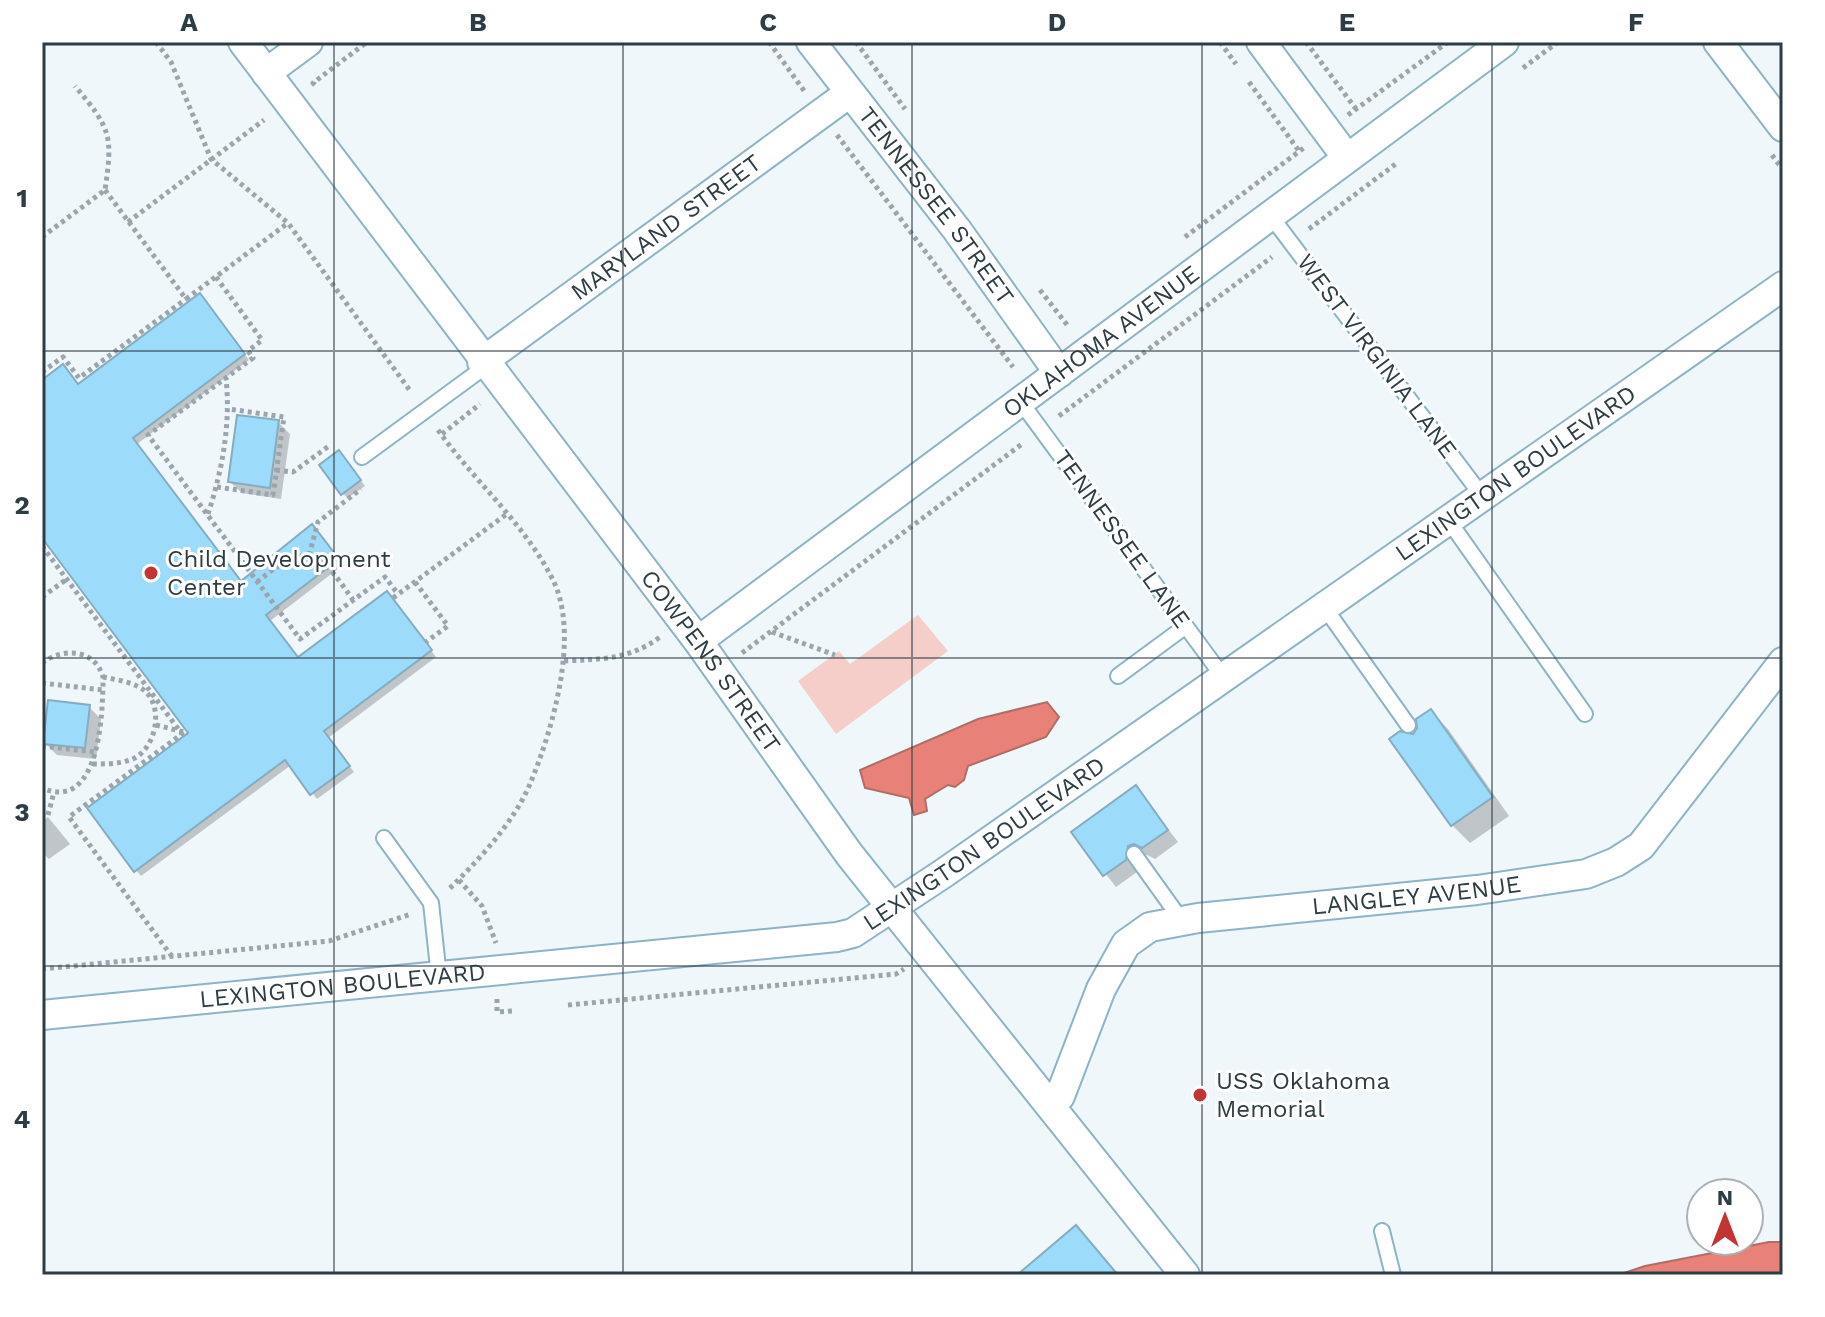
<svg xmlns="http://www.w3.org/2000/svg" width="1825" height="1317" font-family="'Work Sans',sans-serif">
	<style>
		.green { fill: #f5cec9 }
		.water { fill: #e88177; stroke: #b06d68; stroke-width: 2 }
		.shadow { fill: #0003 }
		.building { fill: #9cdbfa; stroke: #86acbf; stroke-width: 2 }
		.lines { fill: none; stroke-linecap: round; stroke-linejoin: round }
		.lane-casing { stroke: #8db3c6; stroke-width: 18 }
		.street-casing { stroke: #8db3c6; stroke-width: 32 }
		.path { stroke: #9aa6ac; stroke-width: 5; stroke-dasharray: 4 4; stroke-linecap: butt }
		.lane { stroke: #fff; stroke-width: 14 }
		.street { stroke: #fff; stroke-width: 28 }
		.grid { fill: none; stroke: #2d3d45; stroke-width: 2; stroke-opacity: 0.55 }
		.poi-dot { fill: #c33532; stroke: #fff; stroke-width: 3 }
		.labels { text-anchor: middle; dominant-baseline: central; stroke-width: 6; stroke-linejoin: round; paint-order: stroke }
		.street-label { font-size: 24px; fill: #2d3d45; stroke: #fff }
		.poi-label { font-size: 24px; fill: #2d3d45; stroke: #fff; text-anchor: start }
		.neatline { fill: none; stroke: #2d3d45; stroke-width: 3 }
		.grid-label { font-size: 26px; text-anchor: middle; font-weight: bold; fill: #2d3d45 }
	</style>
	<rect width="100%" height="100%" fill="#eff7fb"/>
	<!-- green -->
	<path class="green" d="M918 615 948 651 836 734 798 681 839 651 850 664Z"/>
	<!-- water -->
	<path class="water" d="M1047 702 1059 717 1046 737 968 766 964 780 955 787 948 785 925 799 927 811 914 815 909 798 865 788 860 770 978 719Z
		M1769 1242H1783V1275H1618L1645 1266Z"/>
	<!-- shadow -->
	<path class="shadow" d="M205 301 249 360 137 444 241 583 317 532 343 565 270 621 298 659 393 599 436 657 328 738 354 772 317 799 291 765 141 876 136 870 191 733 42 535V382L79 386Z
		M278 422 290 434 281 499 242 493 230 482Z
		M344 458 365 486 348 498 342 493Z
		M89 707 101 719 96 759 57 755 45 743Z
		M1431 712 1448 729 1509 816 1470 843 1452 825 1414 736Z
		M1136 788 1178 842 1155 859 1147 855 1139 858 1137 872 1116 887 1074 833Z
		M48 817 70 844 49 859 42 852V821Z"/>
	<!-- building -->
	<path class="building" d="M200 293 245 354 133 438 241 581 312 524 339 559 266 615 298 657 387 591 432 650 324 731 350 766 310 795 285 760 134 872 87 808 188 733 42 538V380L63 364 78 384Z
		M237 415 279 420 270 488 228 482Z
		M339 450 361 480 341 495 319 465Z
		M48 700 90 705 85 748 43 744Z
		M1431 709 1493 797 1451 826 1389 739 1400 731 1413 734 1417 728 1416 719Z
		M1136 785 1168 830 1142 848 1134 844 1128 846 1126 860 1103 876 1071 832Z
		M1076 1225 1118 1275H1017Z"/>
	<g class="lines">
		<defs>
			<path id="lane" d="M1270 215 1483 497
				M1020 401 1224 678
				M362 457 486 366
				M1449 521 1585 714
				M1325 608 1408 725
				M1118 676 1186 626
				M384 838 431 903 439 977
				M1134 854 1182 921
				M1382 1231 1393 1275"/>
			<g id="street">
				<path id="s1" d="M243 42 698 641 849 854 1185 1275"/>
				<path id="s2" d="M811 42 957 230 1059 373"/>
				<path d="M1261 42 1347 158"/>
				<path d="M1718 42 1783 127"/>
				<path d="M266 73 308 42"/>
				<path id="s3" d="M482 362 848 94"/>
				<path id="s4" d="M698 641 1504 42"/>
				<path id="s5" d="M42 1015 837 937 853 933 944 873 1783 286"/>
				<path id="s6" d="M1060 1096 1101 989 1126 944 1150 927 1198 918 1477 890 1586 874 1616 862 1641 846 1783 662"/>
			</g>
		</defs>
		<!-- lane casing -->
		<use href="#lane" class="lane-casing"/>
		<!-- street casing -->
		<use href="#street" class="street-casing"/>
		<!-- path -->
		<path class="path" d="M156 42 171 62 211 159 288 223 411 392
			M769 42 805 92
			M856 42 905 109
			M1220 42 1236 64
			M1306 42 1356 109
			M1523 68 1558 42
			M1249 82 1299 151
			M315 85 313 83 367 42
			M1348 115 1448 42
			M837 135 1013 367
			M1772 155 1783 170
			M105 190 186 299 288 223
			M128 222 264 120
			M1309 229 1397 163
			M42 237 105 190C113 135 111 129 75 86
			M1185 237 1305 147
			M216 277 262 340 248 351 253 358 148 435 300 639 385 577 398 594
			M1040 290 1068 326
			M42 372 63 357 79 378 186 299
			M1059 416 1272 257
			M438 430C474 481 523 522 552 578 581 633 553 729 530 784 514 822 479 860 449 889
			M442 434 480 404
			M276 470 293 472 329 446
			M217 487 273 495 284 417 229 409
			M208 514C222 471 231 424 226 379
			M42 546 182 734 69 817 173 958
			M309 555 318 522 361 489
			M257 582C309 540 318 550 353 600
			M415 582 448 626 426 642
			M42 597 67 579
			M393 598 508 513
			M772 632 835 655
			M742 653 1022 444
			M564 661C601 659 629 660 660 637
			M42 663C63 647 95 649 103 677 103 713 100 813 42 788
			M42 683 103 690
			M156 725 188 733
			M42 746 94 752
			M93 764C105 764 119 764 130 760 155 752 165 709 145 691 134 682 117 680 103 677
			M48 815 54 792
			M459 880 482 906 496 943
			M42 969 329 941 411 914
			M497 999V1012L512 1011
			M568 1005 896 974 904 969"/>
		<!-- lane -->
		<use href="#lane" class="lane"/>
		<!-- street -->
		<use href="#street" class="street"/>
	</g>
	<!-- grid -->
	<path class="grid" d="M334 42V1275M623 42V1275M912 42V1275M1202 42V1275M1492 42V1275M42 351H1783M42 658H1783M42 966H1783"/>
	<!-- markers -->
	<g class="poi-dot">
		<circle cx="151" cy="573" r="8"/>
		<circle cx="1200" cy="1095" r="8"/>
	</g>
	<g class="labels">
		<!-- street labels -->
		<g class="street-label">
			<text stroke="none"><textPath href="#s2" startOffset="206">TENNESSEE STREET</textPath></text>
			<text stroke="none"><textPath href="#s3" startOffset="228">MARYLAND STREET</textPath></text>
			<text stroke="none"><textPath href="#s4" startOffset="502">OKLAHOMA AVENUE</textPath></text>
			<text transform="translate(1377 356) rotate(53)">WEST VIRGINIA LANE</text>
			<text stroke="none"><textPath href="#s5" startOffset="1622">LEXINGTON BOULEVARD</textPath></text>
			<text transform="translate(1122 539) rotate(54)">TENNESSEE LANE</text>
			<text stroke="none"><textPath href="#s1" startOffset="776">COWPENS STREET</textPath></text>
			<text stroke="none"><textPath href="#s5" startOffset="974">LEXINGTON BOULEVARD</textPath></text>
			<text stroke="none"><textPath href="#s6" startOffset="464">LANGLEY AVENUE</textPath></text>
			<text stroke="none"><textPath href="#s5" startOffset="302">LEXINGTON BOULEVARD</textPath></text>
		</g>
		<!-- poi labels -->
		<g class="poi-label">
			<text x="167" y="559">Child Development<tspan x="167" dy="28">Center</tspan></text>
			<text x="1216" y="1081">USS Oklahoma<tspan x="1216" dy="28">Memorial</tspan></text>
		</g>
	</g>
	<!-- border -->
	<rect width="1825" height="1317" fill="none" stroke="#ffffff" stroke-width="88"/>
	<!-- north arrow -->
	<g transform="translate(1725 1217)"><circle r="38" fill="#ffffff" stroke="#abb1b5" stroke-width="2"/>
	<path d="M0-6L14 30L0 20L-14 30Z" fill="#c33532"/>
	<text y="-12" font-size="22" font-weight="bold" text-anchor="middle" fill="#2d3d45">N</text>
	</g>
	<rect x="44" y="44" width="1737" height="1229" class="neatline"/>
	<g class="grid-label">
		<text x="189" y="31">A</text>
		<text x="478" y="31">B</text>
		<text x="768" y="31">C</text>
		<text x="1057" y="31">D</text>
		<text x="1347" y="31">E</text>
		<text x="1636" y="31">F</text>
		<text x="22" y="207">1</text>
		<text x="22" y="514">2</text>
		<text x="22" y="821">3</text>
		<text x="22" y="1128">4</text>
	</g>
</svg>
